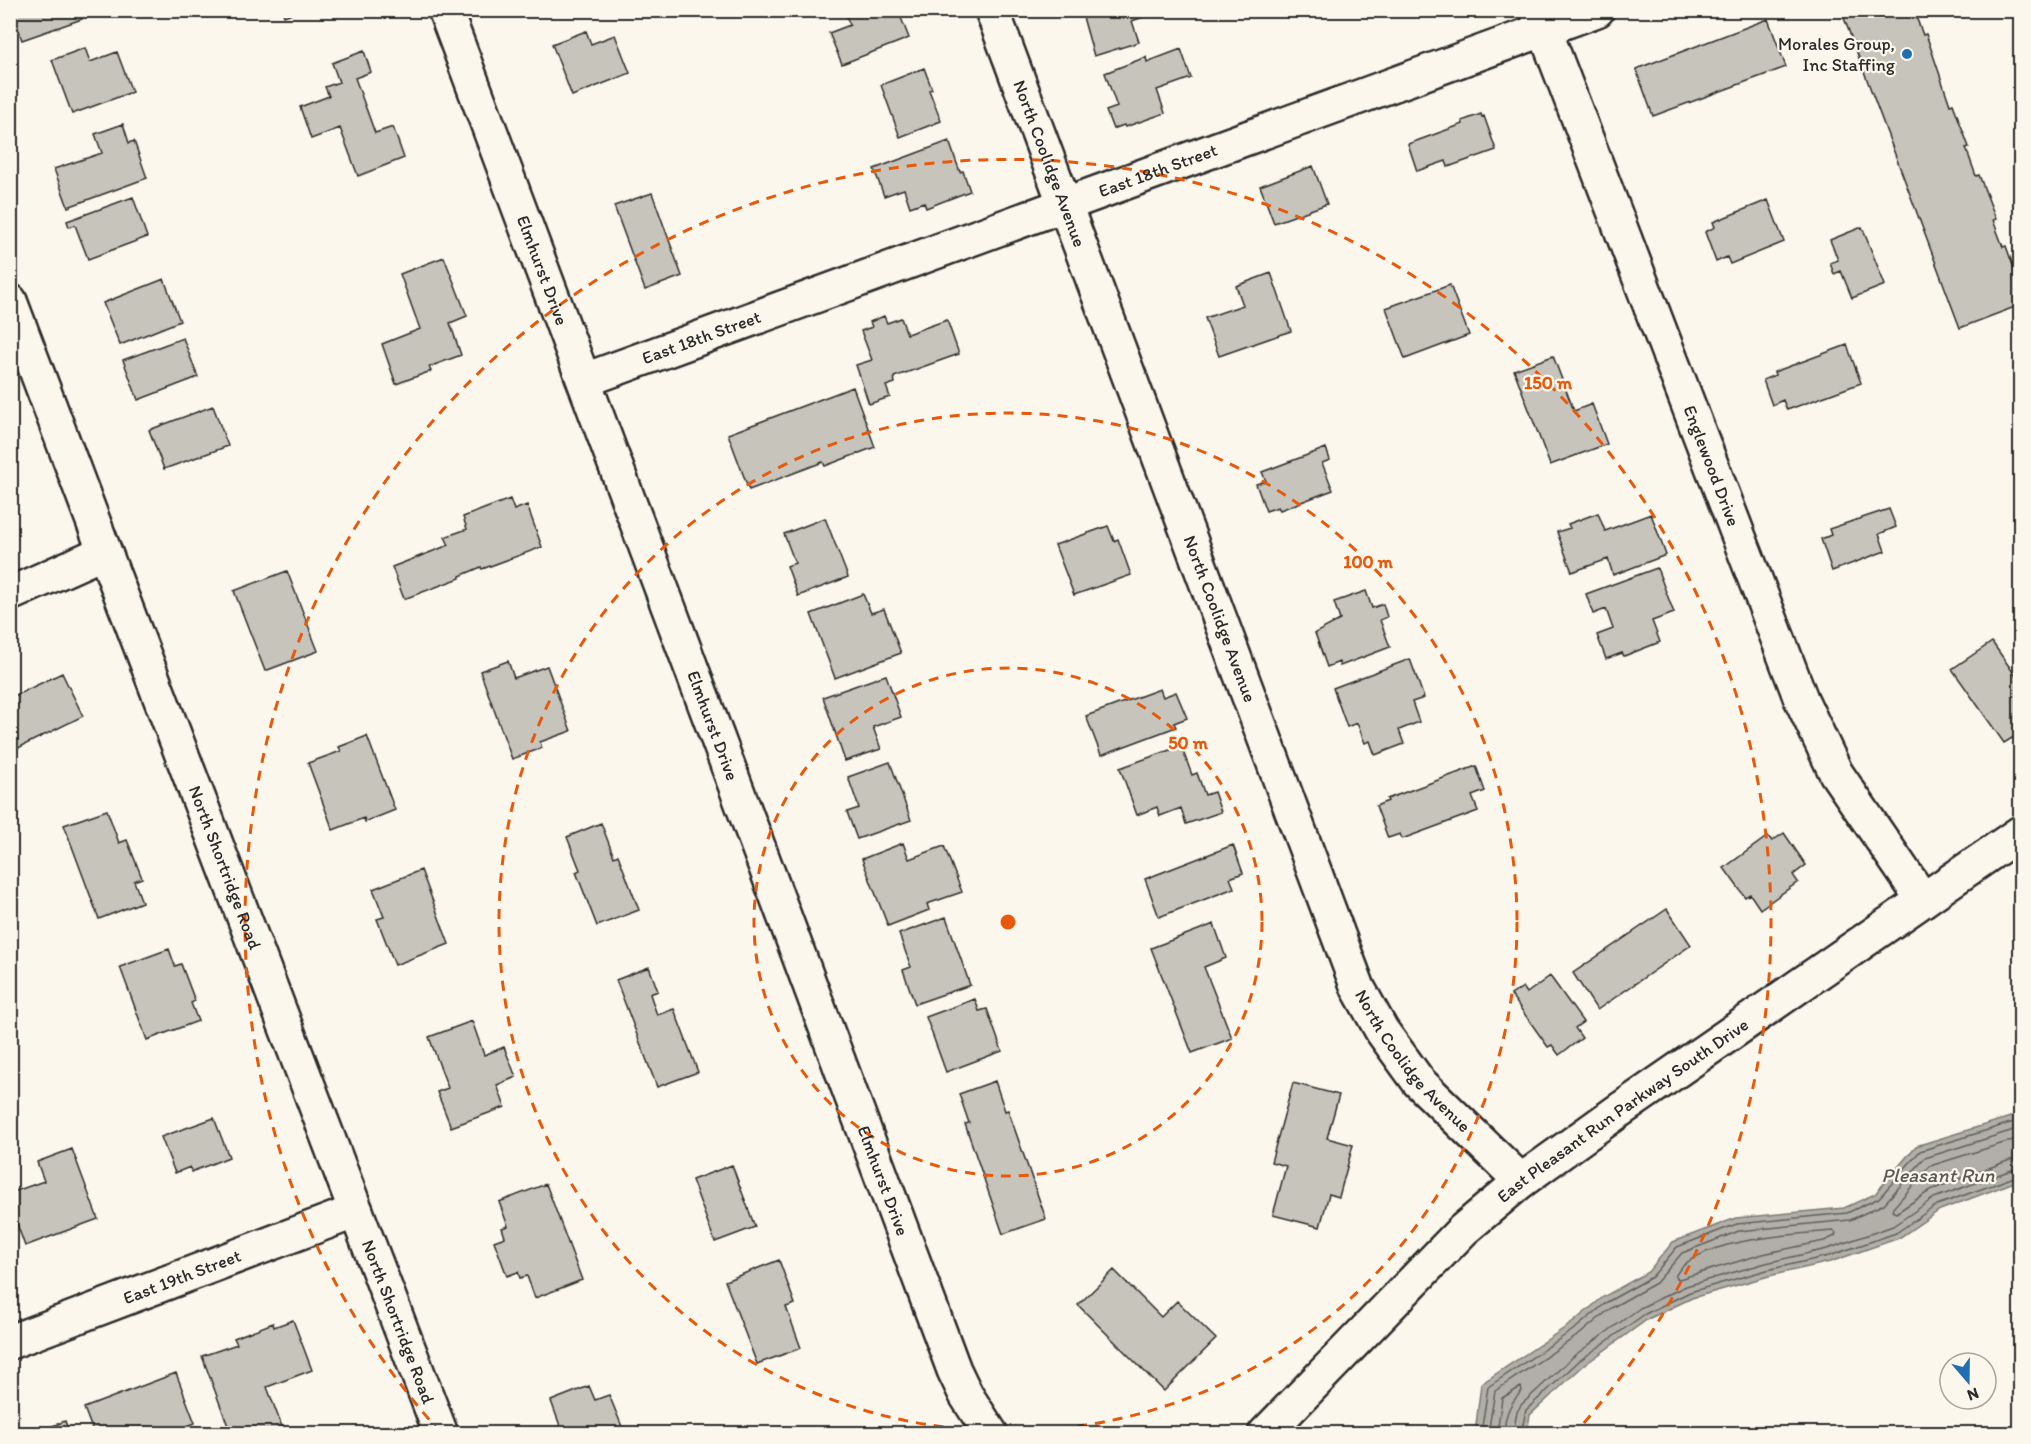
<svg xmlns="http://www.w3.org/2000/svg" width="2031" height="1444" font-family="Itim,sans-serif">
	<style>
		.water { fill: #b1afa7; stroke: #7b7a75; stroke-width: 1.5 }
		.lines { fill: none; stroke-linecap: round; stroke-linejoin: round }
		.shore { stroke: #61605d; stroke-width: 1.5 }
		.building { fill: #c7c4bc; stroke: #2b2b2b; stroke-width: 1.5 }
		.minor-casing { stroke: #2b2b2b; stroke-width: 38 }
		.minor { stroke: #fbf7ec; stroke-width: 33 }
		.ring { fill: none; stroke: #e8590c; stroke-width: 3; stroke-dasharray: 10 8 }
		.poi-dot { fill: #1f6fb2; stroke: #fbf7ec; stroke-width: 2 }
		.labels { text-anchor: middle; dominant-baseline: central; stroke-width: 4.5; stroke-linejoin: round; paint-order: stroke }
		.poi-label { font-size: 18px; fill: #2b2b2b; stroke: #fbf7ec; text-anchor: end }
		.street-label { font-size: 18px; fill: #2b2b2b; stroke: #fbf7ec }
		.water-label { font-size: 20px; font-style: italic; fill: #5a5956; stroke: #fbf7ec }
		.centre { fill: #e8590c; stroke: #fbf7ec; stroke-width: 3 }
		.ring-label { font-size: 18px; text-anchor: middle; font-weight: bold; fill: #e8590c; stroke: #fbf7ec; stroke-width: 4.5; stroke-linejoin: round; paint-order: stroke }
	</style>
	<rect width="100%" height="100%" fill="#fbf7ec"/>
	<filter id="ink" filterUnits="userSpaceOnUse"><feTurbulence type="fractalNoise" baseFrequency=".0167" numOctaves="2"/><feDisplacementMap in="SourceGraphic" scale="12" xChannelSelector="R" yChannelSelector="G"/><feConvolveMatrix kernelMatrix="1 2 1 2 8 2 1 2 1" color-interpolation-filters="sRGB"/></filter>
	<g filter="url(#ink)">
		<!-- water -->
		<path class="water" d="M2020 1114V1180L1940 1210 1899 1238 1830 1262 1769 1276 1692 1298 1648 1319 1583 1366 1530 1415 1527 1433H1475L1481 1384 1572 1323 1603 1297 1648 1272 1673 1242 1736 1218 1844 1208 1875 1194 1916 1146Z"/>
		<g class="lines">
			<!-- shore -->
			<path class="shore" d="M2020 1138 1930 1166 1893 1208 1892 1211 1896 1213 1931 1190 2010 1160 2020 1158
				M1833 1231 1836 1233 1835 1236 1824 1241 1763 1254 1679 1279 1675 1277C1691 1239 1796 1234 1833 1231Z
				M1481 1434 1488 1387 1576 1328 1607 1302 1652 1277 1677 1247 1737 1224 1847 1213 1879 1198 1920 1151 2020 1120
				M1488 1434 1495 1391 1580 1334 1611 1308 1656 1283 1682 1253 1739 1231 1850 1220 1884 1204 1925 1158 2020 1128
				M1497 1434 1502 1398 1521 1387 1522 1391C1509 1404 1505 1415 1504 1434
				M1513 1434 1517 1412 1521 1405 1575 1355 1640 1308 1686 1286 1766 1263 1827 1249 1893 1226 1934 1198 2020 1167
				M1521 1434 1526 1410 1579 1361 1645 1314 1690 1292 1767 1270 1829 1256 1896 1233 1937 1205 2020 1175"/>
		</g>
		<!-- building -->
		<path class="building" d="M11 10H79L82 19 22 40Z
			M282 10H301L284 16Z
			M798 10H815L800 16Z
			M898 10 909 38 842 64 829 33 850 25 844 11Z
			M1081 10H1155L1145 14 1146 16 1132 21 1139 42 1094 56Z
			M1841 10H1917L1918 12 1915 14 1923 35 1926 34 1950 105 1953 104 1969 147 1966 148 1976 176 1979 175 1996 219 1993 220 2003 247 2006 246 2020 285V305L1960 328Z
			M1768 19 1786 67 1653 116 1636 69Z
			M586 31 591 44 615 35 630 73 572 96 552 44Z
			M85 48 90 62 117 52 132 92 72 114 52 60Z
			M1181 49 1191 78 1157 90 1165 113 1125 127 1124 125 1113 129 1106 111 1117 107 1105 73 1146 57 1147 62Z
			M364 51 371 72 355 78 375 133 393 127 404 158 358 176 340 128 311 139 300 107 329 96 325 87 339 82 332 63Z
			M924 68 932 89 929 90 941 121 900 137 881 85Z
			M1481 114 1482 117 1484 116 1496 150 1448 167 1446 161 1417 171 1408 144 1463 124 1462 121Z
			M123 124 129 143 134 141 147 178 68 207 54 169 102 153 95 134Z
			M949 141 960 172 963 171 970 191 926 208 924 202 910 207 904 189 884 196 874 169Z
			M1313 166 1327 204 1274 223 1260 186Z
			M652 193 682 276 645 290 614 206Z
			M133 197 147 237 88 259 75 225 69 227 67 221Z
			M1768 200 1784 242 1730 264 1727 257 1716 262 1705 232 1715 227 1713 222Z
			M1862 227 1885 285 1852 298 1841 271 1834 274 1830 263 1838 260 1830 240Z
			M444 257 467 316 450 323 461 355 429 367 431 371 396 384 382 344 420 329 400 274Z
			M1271 273 1291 331 1219 356 1205 318 1243 305 1236 286Z
			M164 279 180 321 120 345 103 303Z
			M1450 285 1469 335 1405 359 1386 308Z
			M884 316 887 323 901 318 907 334 947 320 959 354 894 377 895 383 886 386 890 397 869 404 856 365 872 360 861 331 872 327 870 322Z
			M183 338 198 377 138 400 123 360Z
			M1847 345 1861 383 1787 410 1783 400 1772 405 1763 380 1775 375 1774 372Z
			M1553 356 1574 411 1592 404 1607 444 1550 465 1514 370Z
			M853 387 875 447 825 466 823 462 749 490 728 434Z
			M213 406 228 446 164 469 149 430Z
			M1326 448 1330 460 1322 463 1333 490 1280 510 1278 507 1266 511 1256 484 1266 481 1262 472Z
			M510 499 514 510 527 505 542 547 482 569 481 567 460 576V578L404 599 392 567 449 545 445 537 467 529 463 517Z
			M1889 509 1896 527 1879 534 1885 551 1832 571 1821 539 1831 535 1829 529Z
			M1598 513 1605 531 1651 514 1666 555 1613 575 1608 559 1572 572 1557 532 1570 528 1568 524Z
			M825 518 848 577 798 596 787 566 795 563 784 534Z
			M1108 526 1114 541 1118 539 1131 575 1074 595 1055 545Z
			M1657 568 1674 613 1652 621 1660 642 1624 656 1622 653 1606 659 1597 635 1613 629 1606 609 1593 614 1586 594Z
			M287 571 318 651 265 671 234 591Z
			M1366 591 1372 608 1383 604 1387 617 1380 620 1390 647 1340 666 1339 662 1327 667 1315 633 1340 620 1334 602Z
			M863 594 871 613 884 609 901 653 835 678 811 614Z
			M1992 642 2020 682V739L2017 735 2004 743 1952 669Z
			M1410 659 1424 698 1412 702 1419 722 1399 730 1404 744 1375 755 1370 741 1365 743 1357 723 1347 727 1333 688Z
			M508 661 514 678 547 666 571 731 540 742 542 748 512 759 480 671Z
			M62 673 83 716 12 751 10 698Z
			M886 675 901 717 873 727 881 749 845 761 823 697Z
			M1160 689 1163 697 1176 692 1187 718 1174 723 1176 727 1101 755 1086 716Z
			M367 736 395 810 365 822 364 818 333 830 308 763 341 751 339 747Z
			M1181 746 1192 775 1197 773 1205 795 1214 792 1221 812 1186 824 1181 808 1160 816 1157 807 1137 815 1120 768Z
			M890 762 911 820 857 839 847 812 859 808 848 777Z
			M1476 766 1485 791 1472 796 1478 811 1402 839 1400 834 1388 838 1376 806 1388 801 1387 799Z
			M107 810 119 843 127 840 142 878 134 881 142 902 99 919 64 825Z
			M601 823 614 857 618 855 639 910 597 926 576 872 580 870 567 837Z
			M1784 833 1806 865 1793 875 1798 882 1760 909 1750 894 1745 897 1724 868 1768 836 1772 841Z
			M903 843 909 859 944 846 962 892 927 904 929 910 888 926 862 859Z
			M1233 845 1243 873 1230 878 1234 888 1159 917 1145 879Z
			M421 870 449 944 395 965 377 919 384 917 373 889Z
			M1667 909 1691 945 1597 1010 1573 973Z
			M946 917 970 985 915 1004 903 970 911 967 899 934Z
			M1214 924 1226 958 1204 967 1232 1038 1192 1053 1151 948Z
			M169 949 175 966 181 964 195 1001 191 1003 198 1021 147 1040 120 967Z
			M649 967 658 991 650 994 657 1015 674 1009 698 1072 657 1087 616 980Z
			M1550 976 1583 1022 1575 1028 1582 1038 1559 1055 1552 1045 1548 1047 1511 995 1523 987 1527 993Z
			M975 999 979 1011 987 1009 1002 1051 946 1072 926 1017Z
			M472 1021 484 1055 504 1047 516 1077 497 1085 505 1107 451 1127 437 1092 448 1088 429 1037Z
			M995 1081 1005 1111 1008 1110 1046 1219 1003 1234 965 1124 969 1123 959 1094Z
			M1293 1083 1339 1095 1327 1138 1353 1145 1339 1197 1329 1194 1320 1227 1273 1215 1286 1166 1271 1162Z
			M214 1118 229 1157 191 1172 190 1167 175 1173 161 1137Z
			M72 1149 98 1219 25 1246 10 1205V1193L44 1181 37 1162Z
			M732 1165 755 1227 715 1242 692 1180Z
			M546 1184 582 1280 535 1298 527 1276 520 1278 518 1272 507 1276 494 1241 505 1237 502 1228 508 1226 499 1202Z
			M779 1260 795 1304 786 1307 801 1348 757 1364 725 1281Z
			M1114 1270 1161 1317 1177 1301 1216 1339 1164 1391 1078 1305Z
			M293 1320 312 1370 267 1387 284 1432 231 1434 202 1356 237 1344 234 1338 273 1323 274 1327Z
			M176 1373 195 1423 166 1434H94L84 1408Z
			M589 1386 595 1400 609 1395 623 1429 609 1434H563L551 1401Z
			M65 1421 70 1434H33Z"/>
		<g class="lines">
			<defs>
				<g id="minor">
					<path id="s1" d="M445 10 954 1370 966 1395 991 1434"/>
					<path id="s2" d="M992 10 1358 988 1382 1031 1419 1082 1521 1181"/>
					<path id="s3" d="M1537 10 1801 699 1836 773 1923 900"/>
					<path id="s4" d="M10 301 113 574 441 1434"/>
					<path id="s5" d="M585 380 1597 10"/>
					<path d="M10 594 104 552"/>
					<path id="s6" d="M10 1342 356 1211"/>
					<path id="s7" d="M1265 1434 1463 1230 1521 1181 1617 1112 2020 833"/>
				</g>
			</defs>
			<!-- minor casing -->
			<use href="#minor" class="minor-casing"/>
			<!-- minor -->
			<use href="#minor" class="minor"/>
		</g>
	</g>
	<!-- distance rings -->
	<g class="ring">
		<circle cx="1008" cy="922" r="254"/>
		<circle cx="1008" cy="922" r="509"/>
		<path d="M441 1433A763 763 0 1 1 1575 1433"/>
	</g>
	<!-- markers -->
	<circle class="poi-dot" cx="1907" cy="54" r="6"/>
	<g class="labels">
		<!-- poi labels -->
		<g class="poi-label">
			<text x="1895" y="44">Morales Group,<tspan x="1895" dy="21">Inc Staffing</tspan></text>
		</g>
		<!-- street labels -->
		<g class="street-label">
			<text stroke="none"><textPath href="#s2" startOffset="164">North Coolidge Avenue</textPath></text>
			<text stroke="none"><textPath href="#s5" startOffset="610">East 18th Street</textPath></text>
			<text stroke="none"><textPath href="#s1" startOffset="278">Elmhurst Drive</textPath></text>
			<text stroke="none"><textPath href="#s5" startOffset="124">East 18th Street</textPath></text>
			<text stroke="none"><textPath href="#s3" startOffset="488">Englewood Drive</textPath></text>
			<text stroke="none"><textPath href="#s2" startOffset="650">North Coolidge Avenue</textPath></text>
			<text stroke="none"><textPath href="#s1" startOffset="764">Elmhurst Drive</textPath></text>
			<text stroke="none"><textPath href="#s4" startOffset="606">North Shortridge Road</textPath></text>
			<text stroke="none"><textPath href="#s2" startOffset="1136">North Coolidge Avenue</textPath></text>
			<text stroke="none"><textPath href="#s7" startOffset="484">East Pleasant Run Parkway South Drive</textPath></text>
			<text stroke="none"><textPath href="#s1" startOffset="1250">Elmhurst Drive</textPath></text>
			<text stroke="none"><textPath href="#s6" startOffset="184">East 19th Street</textPath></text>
			<text stroke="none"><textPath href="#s4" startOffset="1092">North Shortridge Road</textPath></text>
		</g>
		<!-- water labels -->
		<g class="water-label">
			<text x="1938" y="1175">Pleasant Run</text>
		</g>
	</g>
	<circle cx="1008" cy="922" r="9" class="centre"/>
	<g class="ring-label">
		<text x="1548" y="389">150 m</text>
		<text x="1368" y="568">100 m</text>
		<text x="1188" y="749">50 m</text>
	</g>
	<!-- margin -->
	<rect width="2031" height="1444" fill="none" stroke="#fbf7ec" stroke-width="36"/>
	<rect x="18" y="18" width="1995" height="1408" fill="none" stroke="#2b2b2b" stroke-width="2" filter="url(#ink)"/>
	<!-- north arrow -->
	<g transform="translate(1968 1381) rotate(160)"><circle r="28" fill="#fbf7ec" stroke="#a8a59f" stroke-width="1.5"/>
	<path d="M0-4.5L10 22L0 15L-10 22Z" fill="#1f6fb2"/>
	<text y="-9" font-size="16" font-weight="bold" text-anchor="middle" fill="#2b2b2b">N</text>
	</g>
</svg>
